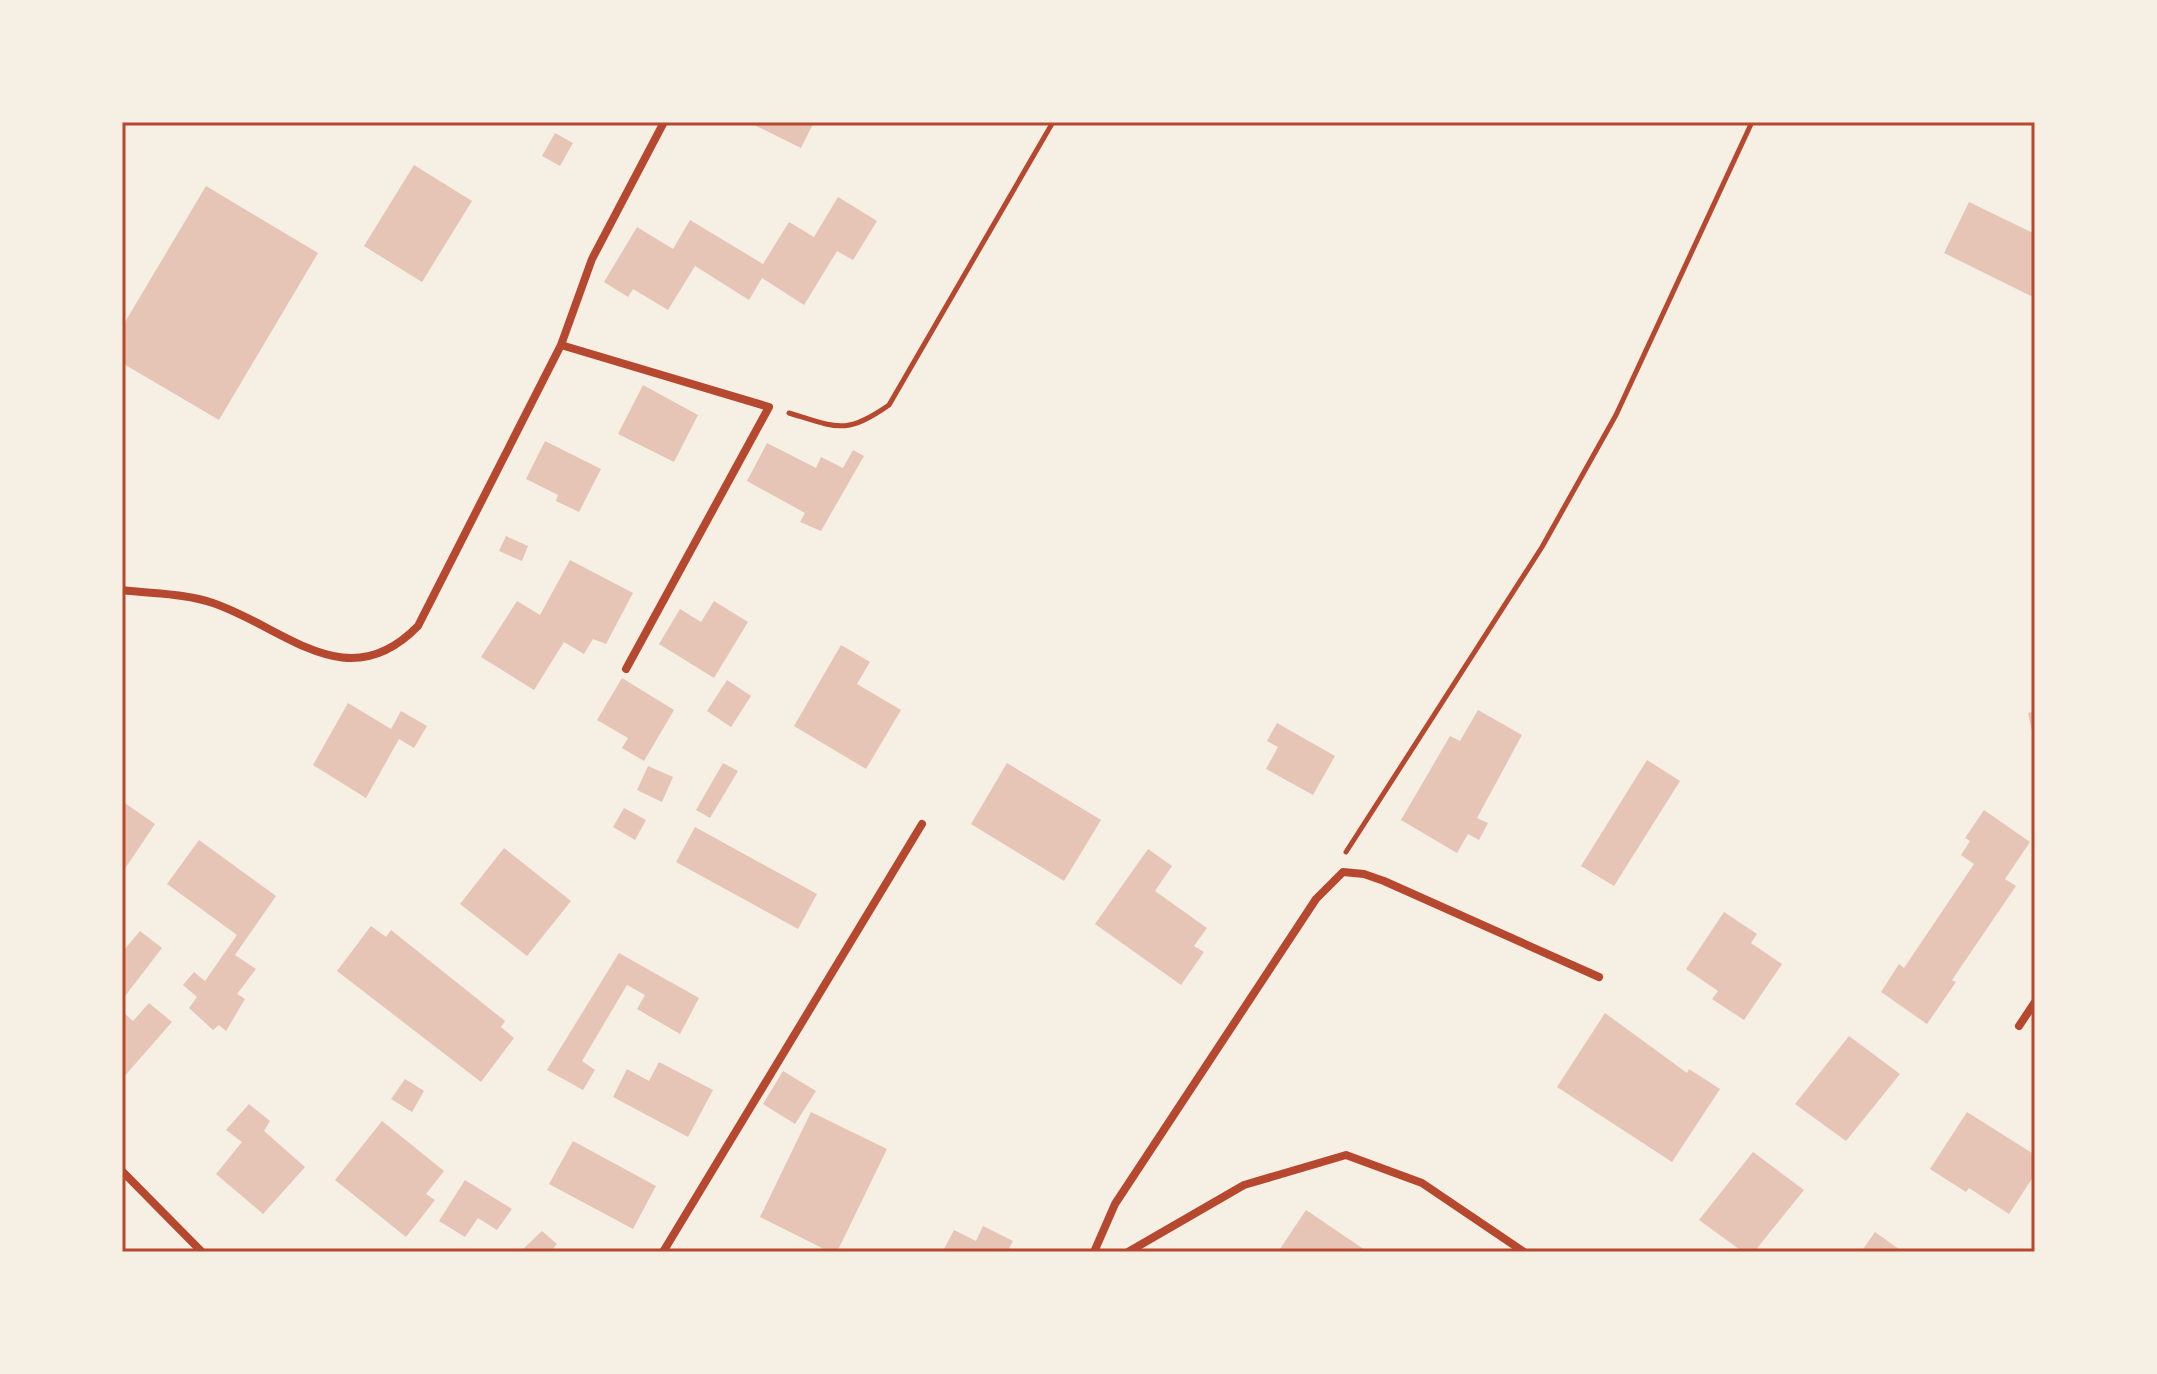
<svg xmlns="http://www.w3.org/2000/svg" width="2157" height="1374" font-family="'Nunito Sans',sans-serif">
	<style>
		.building { fill: #e6c5b7 }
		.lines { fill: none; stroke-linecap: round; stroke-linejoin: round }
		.path { stroke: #b5482f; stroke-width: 5 }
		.minor { stroke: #b5482f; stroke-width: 8 }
		.neatline { fill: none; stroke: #b5482f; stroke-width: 3 }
	</style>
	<rect width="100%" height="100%" fill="#f6efe4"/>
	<!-- building -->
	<path class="building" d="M748 122H814L801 148Z
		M555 133 573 143 560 166 542 156Z
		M414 165 472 201 422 282 364 246Z
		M206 186 318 253 219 420 122 363V327Z
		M838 197 877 221 853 260 837 251 804 305 762 278 749 300 695 266 668 310 633 289 628 297 604 282 637 227 673 249 690 220 763 264 789 222 814 237Z
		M1969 202 2035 234V298L1944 253Z
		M643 385 698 415 674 462 618 434Z
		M545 441 601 469 579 512 556 501 558 495 526 479Z
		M767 443 816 468 821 457 843 468 853 450 864 456 821 531 800 522 805 513 747 481Z
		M506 536 528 546 522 561 499 551Z
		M570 560 633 593 606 644 593 639 584 654 564 642 534 690 481 657 517 601 540 615Z
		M714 601 748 622 714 678 659 644 680 609 701 622Z
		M841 645 870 662 857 684 901 710 866 769 794 726Z
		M622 678 674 710 644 761 622 748 628 738 597 720Z
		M727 680 751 696 731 727 707 711Z
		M348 703 391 729 401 711 427 726 414 748 399 739 366 798 313 765Z
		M1478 710 1522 735 1477 818 1488 823 1479 840 1468 834 1457 853 1401 820 1450 736 1460 741Z
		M2035 711V740H2034L2028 713Z
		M1277 723 1335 756 1313 795 1266 769 1278 747 1267 741Z
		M1647 760 1680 781 1614 886 1581 866Z
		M723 763 738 771 710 818 696 810Z
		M1007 763 1101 820 1064 881 971 824Z
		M648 766 673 777 662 802 637 790Z
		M122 801 155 824 122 873Z
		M624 808 646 820 635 840 613 827Z
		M1984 810 2030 842 2005 879 2016 886 1952 980 1956 982 1927 1024 1881 992 1899 964 1904 968 1974 864 1961 855 1970 841 1965 838Z
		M695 827 817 894 798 929 676 862Z
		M199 840 276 896 235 955 256 969 237 994 245 999 226 1031 219 1025 213 1030 189 1008 197 997 183 985 194 972 205 981 237 935 167 884Z
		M504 848 571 901 527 956 460 904Z
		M1148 849 1172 866 1155 891 1207 928 1194 946 1204 952 1181 985 1095 924Z
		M1724 912 1757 934 1751 943 1782 964 1744 1020 1712 999 1718 991 1686 969Z
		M371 926 386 937 391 930 505 1021 501 1027 514 1038 481 1082 337 971Z
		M140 931 162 948 122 1000V948L124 950Z
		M619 953 699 998 680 1034 637 1009 645 995 627 985 582 1061 595 1070 583 1090 547 1070Z
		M149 1003 172 1022 122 1079V1011L133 1021Z
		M1605 1013 1687 1073 1689 1069 1720 1089 1672 1162 1557 1087Z
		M1849 1036 1900 1074 1846 1141 1795 1104Z
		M659 1062 713 1090 688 1137 613 1097 627 1069 649 1081Z
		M783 1071 816 1091 795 1124 763 1104Z
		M405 1079 424 1091 412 1112 391 1099Z
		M249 1104 270 1121 264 1131 305 1167 263 1214 216 1174 242 1142 226 1130Z
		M811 1112 887 1149 837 1252H830L760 1217Z
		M1967 1112 2035 1155V1174L2009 1214 1969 1188 1966 1192 1930 1169Z
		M382 1121 444 1171 426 1194 435 1200 406 1237 335 1180Z
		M573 1141 656 1186 633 1229 549 1184Z
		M1753 1152 1804 1190 1754 1252H1743L1699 1220Z
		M465 1180 512 1209 497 1230 478 1218 465 1237 439 1221Z
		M1306 1210 1368 1252H1278Z
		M983 1226 1013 1241 1007 1252 943 1251 954 1230 976 1241Z
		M542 1231 557 1244 550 1252H520Z
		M1875 1232 1903 1252H1861Z"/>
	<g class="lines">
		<!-- path -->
		<path class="path" d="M789 413C838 428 846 435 889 405L1053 122
			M1346 852 1542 547 1616 415 1752 122"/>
		<!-- minor -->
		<path class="minor" d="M561 345 769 407 626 669
			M122 590C152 594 184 593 213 603 286 628 347 699 418 626L561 345 592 259 664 122
			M2019 1026 2035 1002
			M122 1171 202 1252
			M663 1252 922 824
			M1094 1252 1115 1204 1316 899 1343 872 1364 874 1384 881 1599 977
			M1128 1252 1244 1185 1346 1155 1422 1183 1524 1252"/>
	</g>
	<!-- border -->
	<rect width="2157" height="1374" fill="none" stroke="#f6efe4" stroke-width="248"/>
	<rect x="124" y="124" width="1909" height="1126" class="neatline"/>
</svg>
